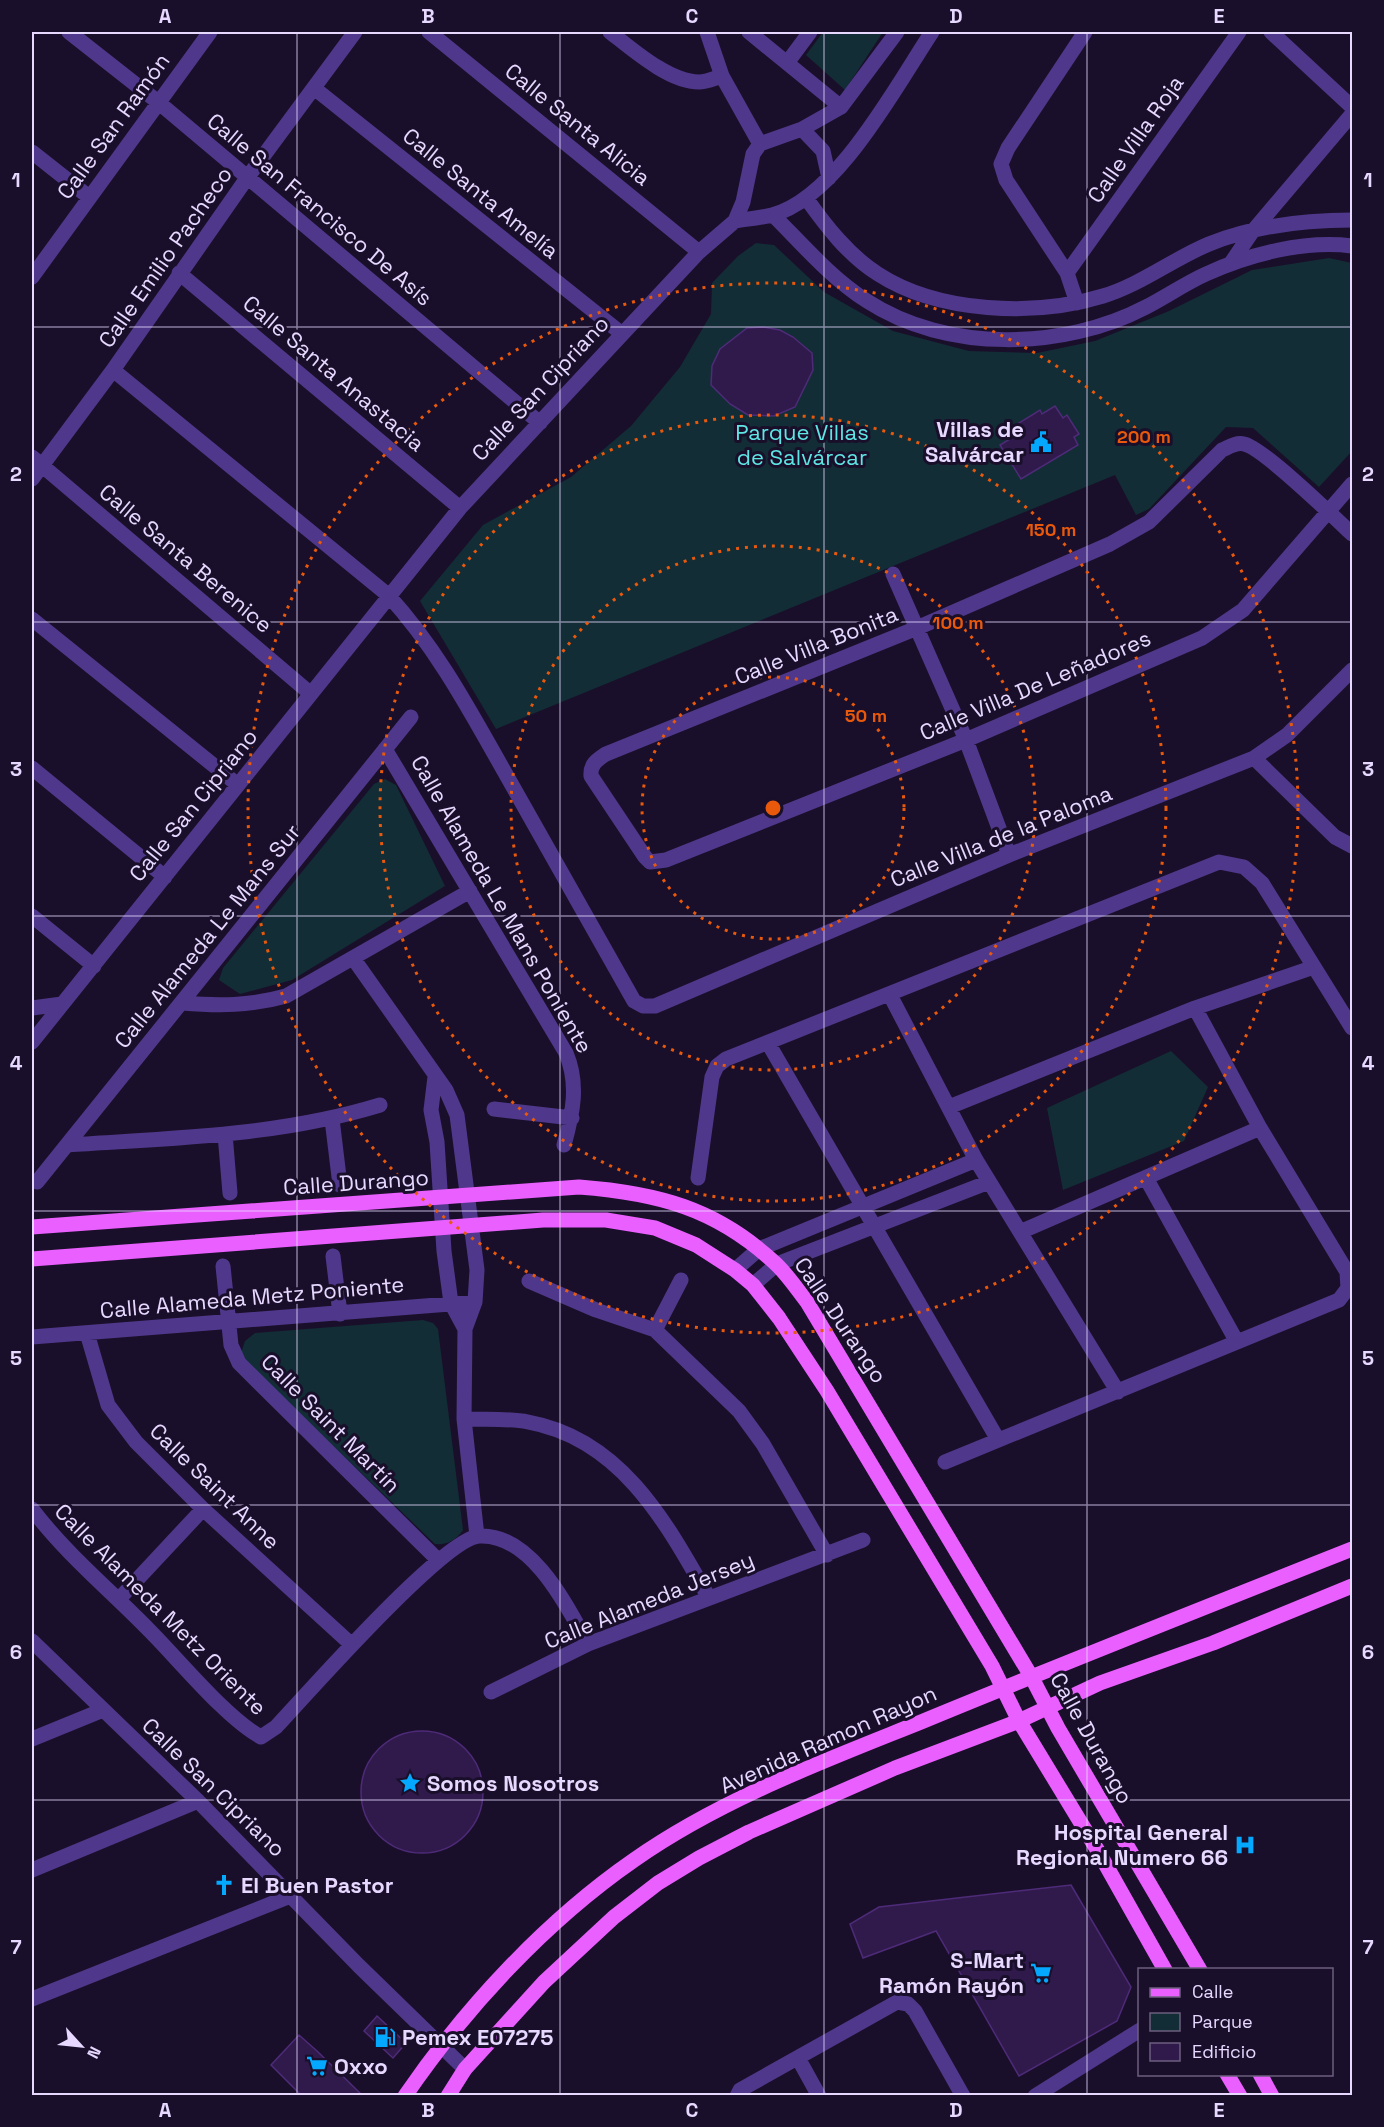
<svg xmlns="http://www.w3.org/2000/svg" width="1384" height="2127" font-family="'Space Grotesk',sans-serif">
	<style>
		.green { fill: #122d35 }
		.building { fill: #301a4c; stroke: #4e2b79; stroke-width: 1.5 }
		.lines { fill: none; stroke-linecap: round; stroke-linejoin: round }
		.minor { stroke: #4f388b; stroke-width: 15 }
		.major { stroke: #ea5fff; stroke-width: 15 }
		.grid { fill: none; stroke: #e6d8ff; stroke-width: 1.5; stroke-opacity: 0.55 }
		.ring { fill: none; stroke: #e8590c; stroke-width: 3; stroke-dasharray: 3 6 }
		.labels { text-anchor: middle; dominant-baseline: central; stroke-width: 6; stroke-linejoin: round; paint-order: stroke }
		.street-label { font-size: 22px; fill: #e6d8ff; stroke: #1a0f2a }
		.poi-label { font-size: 22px; font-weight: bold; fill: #e6d8ff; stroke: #1a0f2a; text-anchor: start }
		.park-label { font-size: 22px; fill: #5ee6e5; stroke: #1a0f2a }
		.centre { fill: #e8590c; stroke: #1a0f2a; stroke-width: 3 }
		.ring-label { font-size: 18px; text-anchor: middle; font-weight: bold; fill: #e8590c; stroke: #1a0f2a; stroke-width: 6; stroke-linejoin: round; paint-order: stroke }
		.neatline { fill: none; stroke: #e6d8ff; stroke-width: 2 }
		.grid-label { font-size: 20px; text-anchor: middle; font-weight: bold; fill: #e6d8ff }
	</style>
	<rect width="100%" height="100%" fill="#1a0f2a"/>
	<!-- green -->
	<path class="green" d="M823 32H883L845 90 806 55Z
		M756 243 774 245 824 292 893 331 969 351 1037 353 1095 341 1169 311 1252 270 1329 258 1352 263V451L1319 487 1253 428 1226 427 1149 509 1136 515 1115 475 496 729 420 601 483 525 571 477 631 426 680 367 711 314 712 283 738 256Z
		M385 779 396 785 445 886 292 980 240 994 219 980 223 968 374 784Z
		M1171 1051 1208 1087 1184 1141 1063 1190 1047 1108Z
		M423 1320 433 1323 438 1329 463 1530C455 1541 447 1545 435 1544L240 1356 245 1341 255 1333Z"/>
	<!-- building -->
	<path class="building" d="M763 327 780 330 793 337 812 353 813 370 795 407 774 416 748 415 730 404 711 385 712 366 720 349 747 328Z
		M1055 406 1063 418 1067 415 1079 434 1074 437 1078 445 1021 479 1000 445 1010 439 1006 431 1040 410 1042 414Z
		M361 1792a61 61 0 1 1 122 0a61 61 0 1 1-122 0Z
		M1071 1885 1131 1987 1117 2021 1019 2076 936 1931 863 1958 850 1924 879 1907Z
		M377 2016 406 2043 393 2058 364 2031Z
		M299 2035 317 2051 363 2096H302L271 2065Z"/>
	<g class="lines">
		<!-- minor -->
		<path class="minor" d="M69 32 158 102 540 423
			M429 32 699 252
			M610 32C632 49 669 82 699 82 706 82 715 78 722 76
			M707 32 722 76 760 144
			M749 32 841 107
			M1271 32 1352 107
			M787 63 810 32
			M314 88 621 333
			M802 129 823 151 829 178
			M32 152 89 197
			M806 198C826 226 848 255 878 274 938 313 1035 317 1103 296 1140 285 1173 259 1209 244 1254 226 1305 220 1352 220
			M773 215C803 245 831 278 867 301 947 353 1064 350 1146 307 1167 296 1186 283 1206 274 1249 254 1305 240 1352 246
			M735 221C747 219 760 218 772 215 837 198 896 86 932 32
			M1231 263 1252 232 1352 114
			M179 273 460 508
			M1067 273 1239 32
			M32 277 210 32
			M1077 303 1067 273 1006 180 1001 164 1008 148 1085 32
			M113 370 388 595C439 651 471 713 508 778 550 852 592 926 634 1001L643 1006H655L1009 855 1254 758 1287 735 1352 670
			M32 457 311 694
			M32 479 113 370 247 178 355 32
			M1352 484 1243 610 1202 638 966 740 666 860 650 862 645 857 591 776C590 764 597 760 606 754L917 628 1110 544 1149 522 1222 450C1229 447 1236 442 1244 444 1263 448 1334 517 1352 534
			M893 574 966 740 1009 855
			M32 619 238 785
			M385 749 566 1053C579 1084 573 1113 564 1145
			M1254 758 1335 837 1352 846
			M32 768 165 877
			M32 916 94 966
			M353 958 446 1090 457 1115 477 1270 475 1302 465 1329 464 1419 477 1536
			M890 995 976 1160 1118 1392
			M182 1003C219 1006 250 1006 286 996L470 891
			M32 1008 62 1004
			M32 1042 460 508 699 252 735 221 743 202 753 154 760 144 802 129 841 107 897 32
			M768 1043 997 1438
			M435 1077 431 1110 437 1142 444 1251 451 1303 465 1329
			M949 1107 1195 1008 1314 967
			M494 1109 572 1118
			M332 1119 340 1185
			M225 1134 230 1193
			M68 1145C173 1138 279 1136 380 1105
			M698 1178 712 1077 717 1066 726 1059 1219 862 1244 867 1262 883 1352 1028
			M1146 1178 1237 1342
			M37 1182 411 717
			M1020 1232 1260 1128
			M333 1256 340 1314
			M223 1266 231 1345 239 1363 437 1559
			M735 1270 759 1249 976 1160
			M529 1281 596 1310 655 1330 739 1411 763 1444 827 1555
			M753 1285 777 1264 989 1182
			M655 1330 681 1280
			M87 1333 108 1405 136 1442 203 1509 352 1645
			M32 1337 475 1302
			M464 1419C485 1420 508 1418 528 1422 622 1439 667 1524 709 1598
			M945 1462 1339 1300 1348 1288 1347 1272 1260 1128 1195 1008
			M32 1509C66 1554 110 1590 149 1630 179 1660 227 1719 261 1737L276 1727C307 1694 443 1539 479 1536 531 1533 567 1606 588 1644
			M119 1599 203 1509
			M32 1641 198 1801 359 1966 465 2069
			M491 1692 588 1644 863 1540
			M32 1739 103 1710
			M32 1870 198 1801
			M32 1999 293 1895
			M798 2058 819 2096
			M737 2096 740 2090 897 2002 908 2004 915 2011 963 2096
			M1035 2096 1140 2030"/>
		<!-- major -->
		<path class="major" d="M32 1227 579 1187C657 1193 716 1208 775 1263 787 1274 797 1289 807 1302L1031 1676 1058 1728 1200 1970
			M32 1259 543 1220H606L655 1228 696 1245 735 1270 753 1285 779 1318 827 1391 992 1666 1019 1721 1098 1851 1165 1970
			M1227 2074 1240 2096
			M1260 2074 1272 2096
			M405 2096C466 2007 546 1921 634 1860 721 1799 824 1761 921 1722 1064 1663 1208 1606 1352 1549
			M448 2096 465 2069 544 1982 614 1917 658 1883 699 1858 749 1832 895 1768 1019 1721 1100 1683 1213 1643 1352 1586"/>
	</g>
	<!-- grid -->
	<path class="grid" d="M297 32V2096M560 32V2096M824 32V2096M1087 32V2096M32 327H1352M32 622H1352M32 916H1352M32 1211H1352M32 1505H1352M32 1800H1352"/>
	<!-- distance rings -->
	<g class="ring">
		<circle cx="773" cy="808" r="131"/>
		<circle cx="773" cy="808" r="262"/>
		<circle cx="773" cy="808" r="393"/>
		<circle cx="773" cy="808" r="525"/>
	</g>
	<!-- icons -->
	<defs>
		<symbol id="civic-bare" viewBox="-9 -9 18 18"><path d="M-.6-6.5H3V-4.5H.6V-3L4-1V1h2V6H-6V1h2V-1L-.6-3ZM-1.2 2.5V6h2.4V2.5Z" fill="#04a9ff" stroke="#1a0f2a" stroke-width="2.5" paint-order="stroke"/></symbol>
		<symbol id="sight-bare" viewBox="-9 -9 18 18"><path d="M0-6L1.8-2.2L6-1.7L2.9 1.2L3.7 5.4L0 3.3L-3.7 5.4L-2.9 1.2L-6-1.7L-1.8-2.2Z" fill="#04a9ff" stroke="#1a0f2a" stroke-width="2.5" paint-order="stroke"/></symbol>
		<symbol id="hospital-bare" viewBox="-9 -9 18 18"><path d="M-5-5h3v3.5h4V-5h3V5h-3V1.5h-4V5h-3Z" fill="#04a9ff" stroke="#1a0f2a" stroke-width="2.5" paint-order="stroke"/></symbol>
		<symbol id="church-bare" viewBox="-9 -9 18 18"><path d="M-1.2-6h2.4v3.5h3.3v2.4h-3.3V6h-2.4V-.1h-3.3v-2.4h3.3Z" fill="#04a9ff" stroke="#1a0f2a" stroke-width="2.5" paint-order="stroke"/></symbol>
		<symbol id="supermarket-bare" viewBox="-9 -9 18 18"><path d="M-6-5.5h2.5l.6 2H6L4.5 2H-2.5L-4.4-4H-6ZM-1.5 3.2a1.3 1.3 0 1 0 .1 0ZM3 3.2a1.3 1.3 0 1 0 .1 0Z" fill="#04a9ff" stroke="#1a0f2a" stroke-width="2.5" paint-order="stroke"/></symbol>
		<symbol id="fuel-bare" viewBox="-9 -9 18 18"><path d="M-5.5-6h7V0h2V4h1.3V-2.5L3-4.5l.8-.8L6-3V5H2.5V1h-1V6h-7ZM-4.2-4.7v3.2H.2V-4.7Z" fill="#04a9ff" stroke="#1a0f2a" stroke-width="2.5" paint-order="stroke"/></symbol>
	</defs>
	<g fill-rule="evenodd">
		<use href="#civic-bare" x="1026" y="427" width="30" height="30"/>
		<use href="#sight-bare" x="395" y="1768" width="30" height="30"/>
		<use href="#hospital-bare" x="1230" y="1830" width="30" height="30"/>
		<use href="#church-bare" x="209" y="1870" width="30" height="30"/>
		<use href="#supermarket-bare" x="1026" y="1958" width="30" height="30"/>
		<use href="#fuel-bare" x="370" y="2022" width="30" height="30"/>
		<use href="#supermarket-bare" x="302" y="2051" width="30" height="30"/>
	</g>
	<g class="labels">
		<!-- street labels -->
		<g class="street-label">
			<text transform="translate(578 124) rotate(39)">Calle Santa Alicia</text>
			<text transform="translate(113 126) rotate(-54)">Calle San Ramón</text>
			<text transform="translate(1135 139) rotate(-55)">Calle Villa Roja</text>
			<text transform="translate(481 193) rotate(39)">Calle Santa Amelía</text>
			<text transform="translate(320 209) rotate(40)">Calle San Francisco De Asís</text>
			<text transform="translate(165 257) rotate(-55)">Calle Emilio Pacheco</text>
			<text transform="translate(334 373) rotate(40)">Calle Santa Anastacia</text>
			<text transform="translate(540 388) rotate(-47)">Calle San Cipriano</text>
			<text transform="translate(186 558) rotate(40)">Calle Santa Berenice</text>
			<text transform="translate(816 645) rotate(-22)">Calle Villa Bonita</text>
			<text transform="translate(1035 685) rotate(-23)">Calle Villa De Leñadores</text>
			<text transform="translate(193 805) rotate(-51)">Calle San Cipriano</text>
			<text transform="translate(1001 836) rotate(-22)">Calle Villa de la Paloma</text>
			<text transform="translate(502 904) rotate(60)">Calle Alameda Le Mans Poniente</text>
			<text transform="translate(207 936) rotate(-51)">Calle Alameda Le Mans Sur</text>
			<text transform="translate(356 1182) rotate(-4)">Calle Durango</text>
			<text transform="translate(252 1297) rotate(-5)">Calle Alameda Metz Poniente</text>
			<text transform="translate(841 1320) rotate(56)">Calle Durango</text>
			<text transform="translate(331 1423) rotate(45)">Calle Saint Martín</text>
			<text transform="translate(215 1486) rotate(44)">Calle Saint Anne</text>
			<text transform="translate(649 1600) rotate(-22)">Calle Alameda Jersey</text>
			<text transform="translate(161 1609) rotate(45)">Calle Alameda Metz Oriente</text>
			<text transform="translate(1092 1738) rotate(61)">Calle Durango</text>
			<text transform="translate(828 1739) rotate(-24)">Avenida Ramon Rayon</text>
			<text transform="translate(214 1787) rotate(44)">Calle San Cipriano</text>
		</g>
		<!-- poi labels -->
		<g class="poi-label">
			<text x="1024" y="429" text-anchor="end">Villas de<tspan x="1024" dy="25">Salvárcar</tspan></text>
			<text x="427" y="1783">Somos Nosotros</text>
			<text x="1228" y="1832" text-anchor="end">Hospital General<tspan x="1228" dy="25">Regional Numero 66</tspan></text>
			<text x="241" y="1885">El Buen Pastor</text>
			<text x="1024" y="1960" text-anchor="end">S-Mart<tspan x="1024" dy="25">Ramón Rayón</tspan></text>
			<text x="402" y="2037">Pemex E07275</text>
			<text x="334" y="2066">Oxxo</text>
		</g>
		<!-- park labels -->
		<g class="park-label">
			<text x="802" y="432">Parque Villas<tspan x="802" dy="25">de Salvárcar</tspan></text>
		</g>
	</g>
	<circle cx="773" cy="808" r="9" class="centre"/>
	<g class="ring-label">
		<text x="1144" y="443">200 m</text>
		<text x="1051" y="536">150 m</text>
		<text x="958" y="629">100 m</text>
		<text x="866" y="722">50 m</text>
	</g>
	<!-- border -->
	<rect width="1384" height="2127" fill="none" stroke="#1a0f2a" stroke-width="66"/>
	<!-- legend -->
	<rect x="1138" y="1968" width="195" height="108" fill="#1a0f2a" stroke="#6c5f7f" stroke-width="1.5"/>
	<rect x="1150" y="1988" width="30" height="9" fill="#ea5fff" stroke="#6c5f7f" stroke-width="1.5"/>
	<text x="1192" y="1998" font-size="18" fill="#e6d8ff">Calle</text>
	<rect x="1150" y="2013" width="30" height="18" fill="#122d35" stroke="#6c5f7f" stroke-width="1.5"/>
	<text x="1192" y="2028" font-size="18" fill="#e6d8ff">Parque</text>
	<rect x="1150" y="2043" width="30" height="18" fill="#301a4c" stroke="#6c5f7f" stroke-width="1.5"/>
	<text x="1192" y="2058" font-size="18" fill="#e6d8ff">Edificio</text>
	<!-- north arrow -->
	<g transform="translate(81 2046) rotate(117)" stroke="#1a0f2a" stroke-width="4.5" paint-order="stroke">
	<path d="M0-4.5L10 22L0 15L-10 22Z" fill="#e6d8ff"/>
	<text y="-9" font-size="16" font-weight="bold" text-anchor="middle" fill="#e6d8ff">N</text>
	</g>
	<rect x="33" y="33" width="1318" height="2061" class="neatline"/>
	<g class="grid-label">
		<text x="165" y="23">A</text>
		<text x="428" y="23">B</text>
		<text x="692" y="23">C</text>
		<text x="956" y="23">D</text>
		<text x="1219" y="23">E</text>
		<text x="16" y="187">1</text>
		<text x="1368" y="187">1</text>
		<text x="16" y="481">2</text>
		<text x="1368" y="481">2</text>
		<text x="16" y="776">3</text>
		<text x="1368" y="776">3</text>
		<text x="16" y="1070">4</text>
		<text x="1368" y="1070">4</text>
		<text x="16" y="1365">5</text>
		<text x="1368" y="1365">5</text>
		<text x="16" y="1659">6</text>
		<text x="1368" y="1659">6</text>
		<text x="16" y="1954">7</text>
		<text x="1368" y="1954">7</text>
		<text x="165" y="2117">A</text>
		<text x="428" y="2117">B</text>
		<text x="692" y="2117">C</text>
		<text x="956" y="2117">D</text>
		<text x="1219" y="2117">E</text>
	</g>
</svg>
